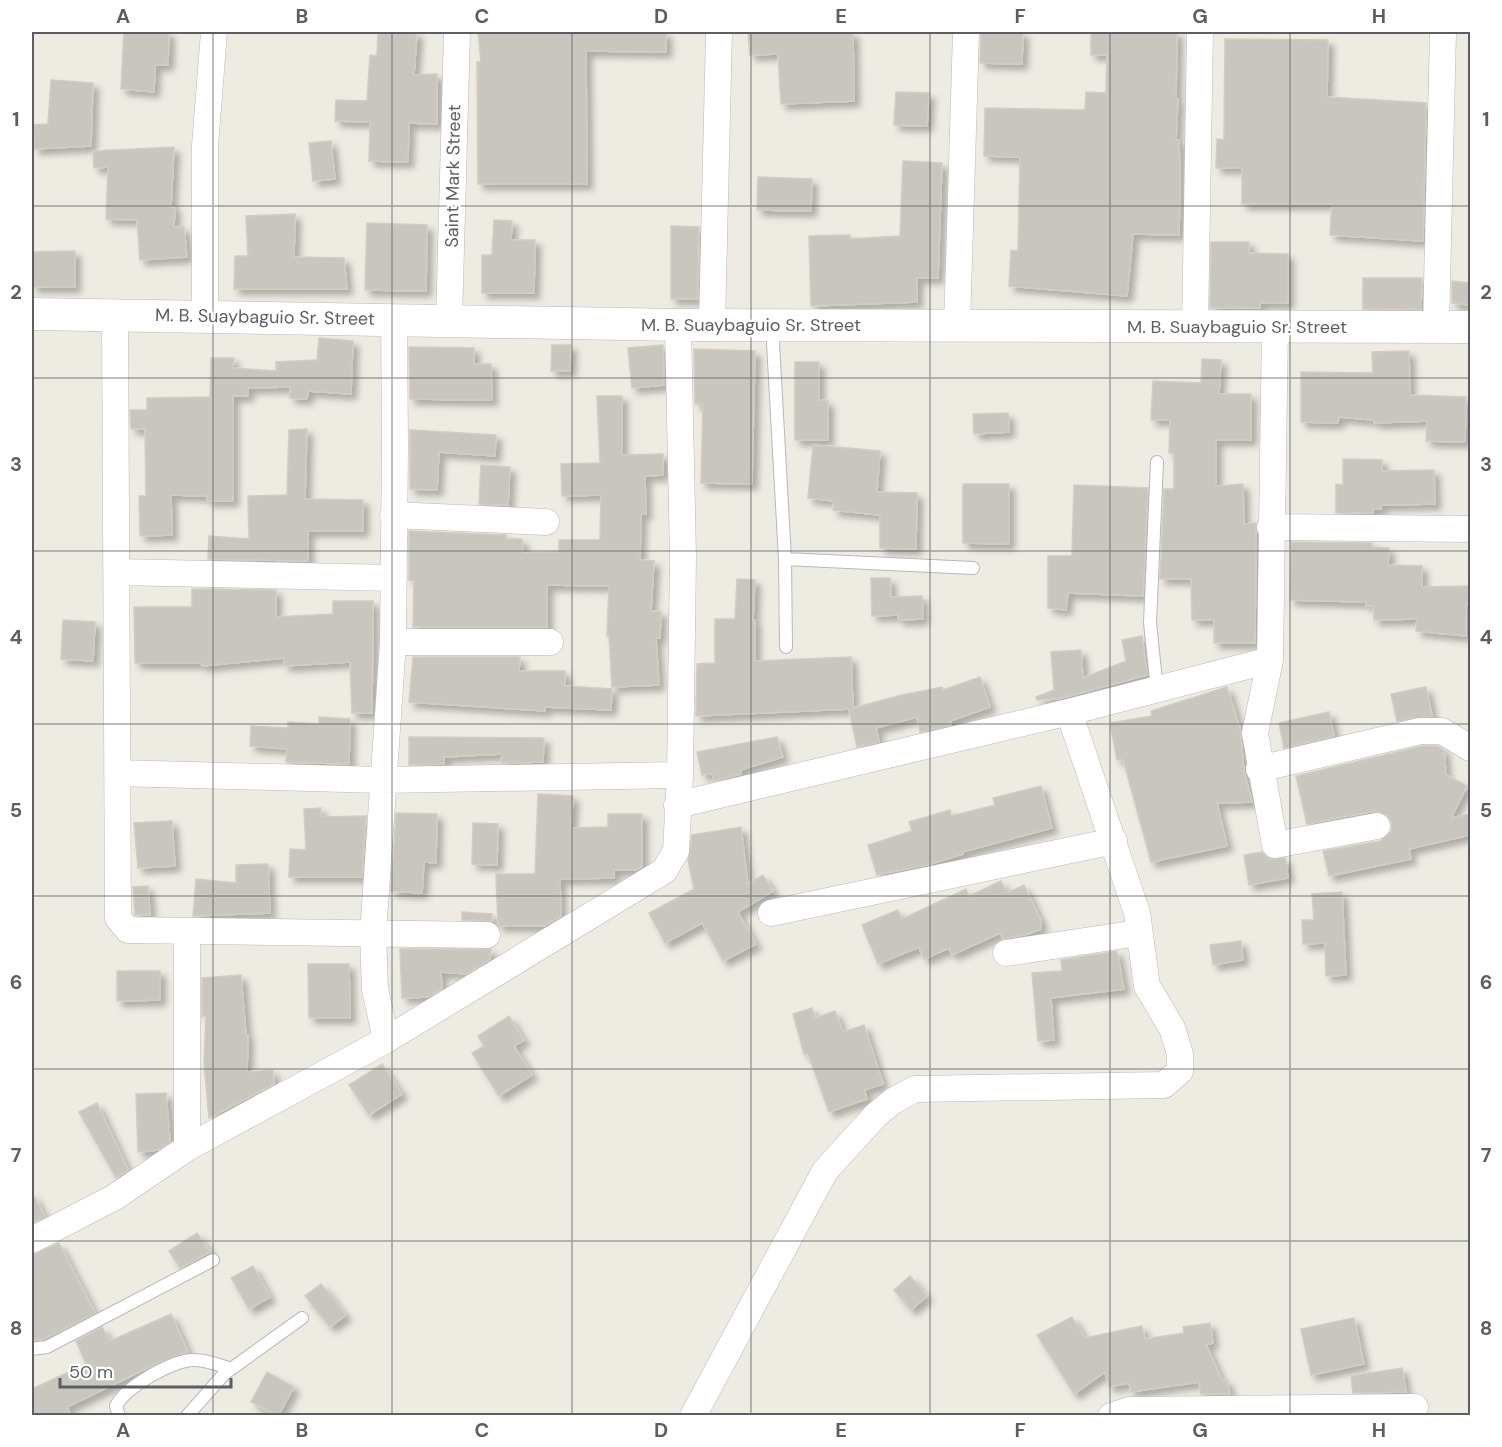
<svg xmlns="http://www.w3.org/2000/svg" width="1502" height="1447" font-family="'DM Sans',sans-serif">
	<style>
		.building { fill: #c9c6c0; stroke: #d3cdc1; stroke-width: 1.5; filter: url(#shadow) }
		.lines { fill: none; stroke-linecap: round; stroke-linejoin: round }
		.service-casing { stroke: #b6b9bd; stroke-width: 14 }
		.minor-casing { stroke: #b6b9bd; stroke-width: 27 }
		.tertiary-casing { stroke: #b6b9bd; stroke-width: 33 }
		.service { stroke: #fff; stroke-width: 12 }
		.minor { stroke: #fff; stroke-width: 26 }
		.tertiary { stroke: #fff; stroke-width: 32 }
		.grid { fill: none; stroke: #5b5f64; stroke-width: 1.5; stroke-opacity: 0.55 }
		.labels { text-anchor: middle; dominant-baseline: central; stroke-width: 4.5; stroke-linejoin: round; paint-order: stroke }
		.street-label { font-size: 18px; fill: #5b5f64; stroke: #fff }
		.neatline { fill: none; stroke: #5b5f64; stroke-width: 2 }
		.grid-label { font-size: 20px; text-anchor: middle; font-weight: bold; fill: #5b5f64 }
	</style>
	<defs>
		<filter id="shadow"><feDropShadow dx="5.5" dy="5.5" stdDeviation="3" flood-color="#0004"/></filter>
	</defs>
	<rect width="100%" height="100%" fill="#eeebe3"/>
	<!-- building -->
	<path class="building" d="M124 32H169L168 65H155L154 92 121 89Z
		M378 32H417L414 75 437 74V124L409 123 408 162 369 161 370 122 335 121 336 100 367 101 370 55 377 56Z
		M478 32H666V52L586 51 587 184H478L477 62H481Z
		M748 32H853L854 101 781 104 778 54 750 55Z
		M981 32H1023L1022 64 980 63Z
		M1091 32H1177L1176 99H1178L1176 140H1179L1180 178 1179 235 1133 234 1127 296 1009 286 1011 250 1018 251 1020 157 984 156 985 108 1085 110 1086 92 1106 93 1107 55H1091Z
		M1225 39 1328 40 1327 97 1426 103 1423 241 1330 235 1332 204H1242V168H1216L1217 139 1224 140Z
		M51 80 93 83 91 146 34 149 33 125 48 124Z
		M896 92 929 93 927 126 894 125Z
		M331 141 335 179 313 181 309 143Z
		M174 147 171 207H175L174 227H184L187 257 140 260 137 220 106 219 108 167 94 168 93 151Z
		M903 161 942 163 938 278H917V302L811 306 809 236 850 235V239L900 236Z
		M758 177 812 179 811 211 757 210Z
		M295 214 294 257 344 258 347 289H234L235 256H248L246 216Z
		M494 220 512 221 511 240H535L534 293H482V255H492Z
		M367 223 427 225 426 291 365 290Z
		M671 226 699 227 698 299H671Z
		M1211 242H1249V253L1288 254V303H1260V308H1210Z
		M75 251V287H32V252Z
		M1363 278H1422L1421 309H1363Z
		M1452 281 1470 283V305L1452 303Z
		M319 338 353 341 351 394 308 391 307 399 290 398V387L248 388V396H233V501H207V496L171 495 172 535 140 536 139 496H146L145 429H131L130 410H147V398L210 397 211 358H234L233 368 276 371V362L317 360Z
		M552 345H571L570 371H551Z
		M663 345 664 385 632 388 628 348Z
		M409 347 474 348V364H491L492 400 410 399Z
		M694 349 755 351 752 484 701 483 703 404H695Z
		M1409 351 1410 395 1466 397 1465 442 1426 441 1427 421 1374 423V420L1339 417 1338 423 1301 422V372L1373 373 1372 352Z
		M1202 359 1221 360 1219 394H1251V440H1216V486L1243 484 1244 524 1256 523 1255 643H1214V620H1192L1191 579H1160L1164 489H1174V453H1169L1170 420H1151L1153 381 1201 383Z
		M795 362H819V400L828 401V440H795Z
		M597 396H622V455L663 454V475L645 476 646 514H641L640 560 654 561 651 611 661 612 660 638H656L659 685 612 687 609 636H607L609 586 547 585V627H413L414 581 409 580V531L506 535V539H522L523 553 559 552V540H600L601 495 562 496 561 464 600 463Z
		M1008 413 1009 432 974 434 973 414Z
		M307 429 305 499 363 500V531H308V561L208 559 209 536 249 539 248 496 287 495 289 430Z
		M410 430 496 435 495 456 439 452 437 490 410 489Z
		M813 445 880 451 877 492 917 493 916 549 880 548V515L833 510 834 501 808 498Z
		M1343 459 1382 460V471L1434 470 1435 504 1381 505V509H1373V513H1336V484L1343 485Z
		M481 465 510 467 508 505 479 504Z
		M963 484H1009V544L963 543Z
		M1074 485 1148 488 1143 596 1068 593 1066 610 1048 608V556H1072Z
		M1291 542 1372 543V547L1389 548 1388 565 1422 566V587L1469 586V605H1466V636L1416 631 1417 619 1374 620 1373 606H1366V602L1290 600Z
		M871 578H890L891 597 922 596 923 619 899 620 898 615 872 616Z
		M737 579 755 580 753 620H755V661L851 657 853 708 902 695 942 687 943 690 980 677 990 707 950 721 951 725 920 732 917 717 876 728 879 742 857 747 849 709 696 716 697 664 715 663V619H735Z
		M192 589 276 590V617L333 614V601H373L372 713H352L350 662 284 666V658L202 666 201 663H135L134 607H192Z
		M63 620 95 622 93 661 61 659Z
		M1142 636 1147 675 1058 699 1037 700 1036 697 1054 690 1051 652 1081 650 1083 678 1126 661 1122 640Z
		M413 657H520L519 671H565V686L612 689 611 710 545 707V711L409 702Z
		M1227 687 1240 729 1244 772 1252 802 1217 803 1227 846 1151 862 1123 759 1117 760 1110 723 1152 716 1151 711Z
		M1426 687 1432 716 1397 721 1391 694Z
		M1329 712 1334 736 1284 748 1279 723Z
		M319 717 350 719 349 764 286 762 287 749 250 746 251 726 288 728V722L319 724Z
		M409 737 544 738 543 762 501 763 502 754 444 757V764L409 765Z
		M777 737 783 757 740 770 741 774 714 781 712 773 702 775 697 752Z
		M1422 746H1438L1444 750 1446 775 1467 786 1451 818 1470 814V835L1409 849 1411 859 1329 876 1323 851 1380 841 1391 832 1392 823 1388 816 1375 811 1307 824 1296 776Z
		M1041 786 1052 828 962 852 963 854 930 864 877 875 868 845 912 831 909 822 950 810 951 816 995 805 993 798Z
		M538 794 573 796 571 828 608 827V814H642V867L636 870H614V878L560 879 561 916 544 926H498L496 874H535Z
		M321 808V817L366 816 362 877H289L290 849 306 850 304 809Z
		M396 813 437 814 436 863 424 862 422 893 391 891Z
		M172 821 175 866 138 868 134 823Z
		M473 823 498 824 497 865 472 864Z
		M741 827 748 884 763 875 773 891 738 912 756 944 723 961 702 923 665 943 649 913 694 889 688 860 692 835Z
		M1262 852 1271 859 1285 858 1288 878 1249 885 1244 855Z
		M268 864 270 913 193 916 196 879 236 883V865Z
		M1001 881 1007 893 1024 885 1041 921V929L1028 934 1003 939 1000 933 952 955 949 948 924 959 919 947 878 964 862 925 898 910 902 919 966 889 969 896Z
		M148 886 150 915H135L133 887Z
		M1342 892 1346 975 1326 976 1325 943 1303 944 1302 920H1314L1312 894Z
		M462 912 492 914V921L462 920Z
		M1241 941 1243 960 1213 965 1210 945Z
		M400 949H491L490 959 467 974 441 972 442 989 428 997 402 998Z
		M1117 951 1124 989 1051 998 1054 1040 1038 1041 1032 973 1062 971 1061 960Z
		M308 964H349L350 1018H309Z
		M117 971H160V1000L117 1001Z
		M241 975 246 1035H248L247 1072 273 1070 274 1084 209 1118 204 1063 206 1016 202 1017V978Z
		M812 1008 815 1018 835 1011 843 1032 864 1025 883 1084 864 1090 867 1099 829 1112 808 1054H804L793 1014Z
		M509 1016 524 1040 514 1046 532 1075 499 1096 472 1053 484 1046 478 1036Z
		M382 1064 402 1094 369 1115 349 1085Z
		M166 1093 170 1142 158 1150 138 1152 136 1094Z
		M97 1103 128 1170 116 1178 79 1112Z
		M32 1192 45 1217 32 1223Z
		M197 1233 210 1252 180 1268 169 1251Z
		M59 1243 95 1313 44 1339 32 1341V1255Z
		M253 1266 270 1297 249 1309 231 1278Z
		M910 1276 927 1296 911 1310 894 1290Z
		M321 1284 346 1315 330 1327 305 1296Z
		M171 1314 188 1352 160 1362 67 1407 71 1416H32V1389L86 1364 76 1341 102 1327 110 1341Z
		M1072 1317 1085 1338 1142 1326 1145 1339 1184 1333 1183 1327 1210 1323 1213 1343 1206 1344 1222 1381 1227 1380 1230 1394H1201L1199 1382 1131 1392 1129 1383 1109 1387 1105 1372 1074 1394 1037 1335Z
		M1354 1318 1364 1364 1311 1375 1301 1329Z
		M1402 1368 1406 1392 1353 1393 1351 1376Z
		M267 1372 294 1387 278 1416 251 1402Z"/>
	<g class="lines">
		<defs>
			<path id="service" d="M772 325 785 559 786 647
				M1157 462 1150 623 1157 690
				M785 559 973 568
				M32 1349 47 1347 213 1260
				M119 1416 116 1406C125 1387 174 1359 195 1360 207 1360 219 1365 231 1369
				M187 1416 224 1374 302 1318"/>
			<path id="minor" d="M115 314 118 918 128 930 487 935
				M205 316V146L214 32
				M449 321 457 32
				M712 324 719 32
				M957 326 966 32
				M1436 326 1443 32
				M1195 327 1200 32
				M1275 327 1270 660 1255 733 1275 845 1377 826
				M393 515 546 522
				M1270 527 1470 529
				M118 572 394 578
				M393 642H550
				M1259 769 1420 731H1442L1470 748
				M117 773 382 780 680 775
				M677 805 1069 712 1270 660
				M771 913 1114 841
				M1006 953 1138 933
				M386 1040 375 989 373 934 393 642 395 447 394 319
				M187 1148V933
				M32 1240 115 1197 187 1148 386 1040 664 871 676 851 680 775 683 557 678 325
				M693 1416 825 1171 876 1115 893 1101 915 1089 1164 1085 1180 1071V1054L1172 1028 1147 986 1137 913 1069 712
				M1111 1416 1129 1410 1415 1407"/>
			<path id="tertiary" d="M32 314 678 325 1470 327"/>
		</defs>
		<!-- service casing -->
		<use href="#service" class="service-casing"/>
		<!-- minor casing -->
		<use href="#minor" class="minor-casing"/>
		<!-- tertiary casing -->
		<use href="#tertiary" class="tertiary-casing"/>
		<!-- service -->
		<use href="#service" class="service"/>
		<!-- minor -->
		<use href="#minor" class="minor"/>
		<!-- tertiary -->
		<use href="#tertiary" class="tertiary"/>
	</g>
	<!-- grid -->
	<path class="grid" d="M213 32V1416M392 32V1416M572 32V1416M751 32V1416M930 32V1416M1110 32V1416M1290 32V1416M32 206H1470M32 378H1470M32 551H1470M32 724H1470M32 896H1470M32 1069H1470M32 1241H1470"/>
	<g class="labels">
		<!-- street labels -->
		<g class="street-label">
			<text transform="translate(453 176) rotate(-89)">Saint Mark Street</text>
			<text transform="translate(265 317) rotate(1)">M. B. Suaybaguio Sr. Street</text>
			<text x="751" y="325">M. B. Suaybaguio Sr. Street</text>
			<text x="1237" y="327">M. B. Suaybaguio Sr. Street</text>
		</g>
	</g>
	<!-- border -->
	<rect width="1502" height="1447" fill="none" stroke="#ffffff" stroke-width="66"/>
	<!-- scale -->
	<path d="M60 1378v9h171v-9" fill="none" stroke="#5b5f64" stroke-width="3"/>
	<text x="69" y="1378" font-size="18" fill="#5b5f64" stroke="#ffffff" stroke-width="4.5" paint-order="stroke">50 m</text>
	<rect x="33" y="33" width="1436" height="1381" class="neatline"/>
	<g class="grid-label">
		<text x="123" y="23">A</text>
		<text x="302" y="23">B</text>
		<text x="482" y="23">C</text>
		<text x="661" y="23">D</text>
		<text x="841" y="23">E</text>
		<text x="1020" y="23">F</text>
		<text x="1200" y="23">G</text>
		<text x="1379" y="23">H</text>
		<text x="16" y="126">1</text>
		<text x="1486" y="126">1</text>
		<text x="16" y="299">2</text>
		<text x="1486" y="299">2</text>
		<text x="16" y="471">3</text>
		<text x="1486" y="471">3</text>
		<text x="16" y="644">4</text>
		<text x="1486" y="644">4</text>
		<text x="16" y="817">5</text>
		<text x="1486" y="817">5</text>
		<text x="16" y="989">6</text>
		<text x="1486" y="989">6</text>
		<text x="16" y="1162">7</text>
		<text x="1486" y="1162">7</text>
		<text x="16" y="1335">8</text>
		<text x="1486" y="1335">8</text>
		<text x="123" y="1437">A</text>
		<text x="302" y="1437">B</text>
		<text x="482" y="1437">C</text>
		<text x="661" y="1437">D</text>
		<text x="841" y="1437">E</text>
		<text x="1020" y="1437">F</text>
		<text x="1200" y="1437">G</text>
		<text x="1379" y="1437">H</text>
	</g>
</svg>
